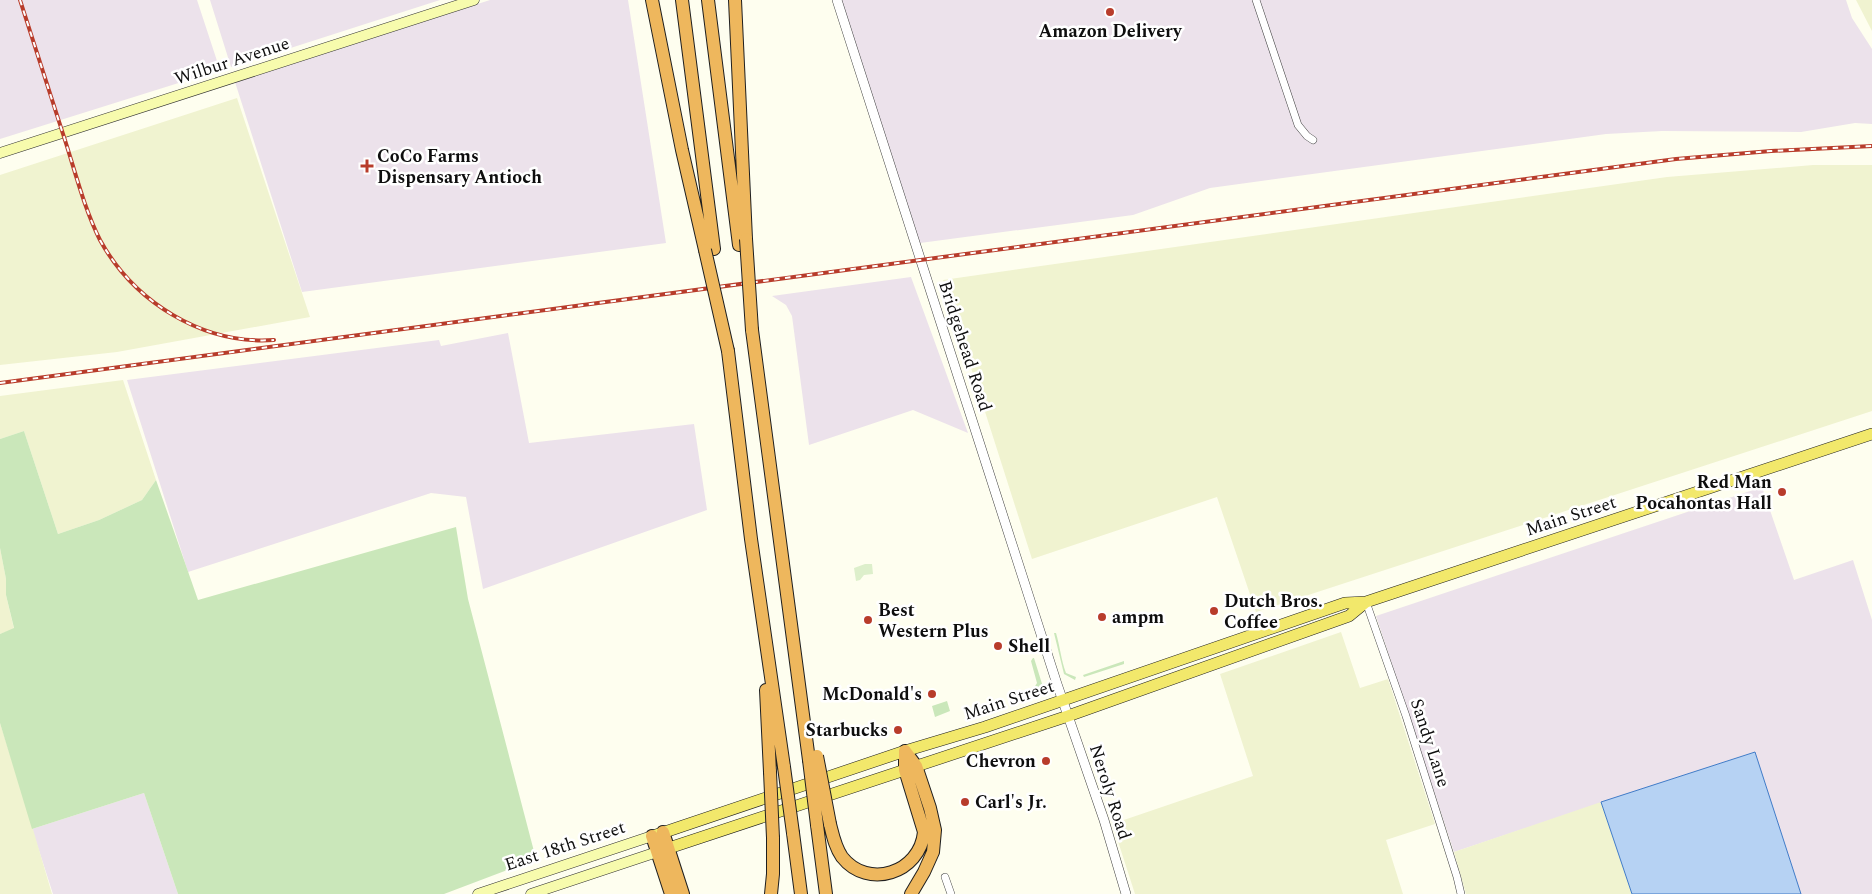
<svg xmlns="http://www.w3.org/2000/svg" width="1872" height="894" font-family="Spectral,serif">
	<style>
		.industrial { fill: #ece2eb }
		.farmland { fill: #f0f3d0 }
		.green { fill: #cae7ba }
		.pitch { fill: #ddefcb }
		.water { fill: #b6d2f3; stroke: #407bc7 }
		.lines { fill: none; stroke-linecap: round; stroke-linejoin: round }
		.minor-casing { stroke: #414141; stroke-width: 8 }
		.tertiary-casing { stroke: #414141; stroke-width: 10 }
		.secondary-casing { stroke: #303030; stroke-width: 11 }
		.primary-casing { stroke: #1f1f1f; stroke-width: 12 }
		.motorway-casing { stroke: #1f1f1f; stroke-width: 14 }
		.minor { stroke: #fff; stroke-width: 7 }
		.tertiary { stroke: #fff; stroke-width: 9 }
		.secondary { stroke: #f7fbad; stroke-width: 10 }
		.primary { stroke: #f2e86b; stroke-width: 11 }
		.motorway { stroke: #eeb75d; stroke-width: 12 }
		.rail-casing { stroke: #b83c2b; stroke-width: 4 }
		.rail { stroke: #fff; stroke-width: 2; stroke-dasharray: 5.5; stroke-linecap: butt }
		.motorway-bridge-casing { stroke: #1f1f1f; stroke-width: 14; stroke-linecap: butt }
		.motorway-bridge { stroke: #eeb75d; stroke-width: 12 }
		.poi-dot { fill: #b83c2b; stroke: #fff; stroke-width: 2 }
		.labels { text-anchor: middle; dominant-baseline: central; stroke-width: 5; stroke-linejoin: round; paint-order: stroke }
		.poi-label { font-size: 18px; font-weight: bold; fill: #0e0e0e; stroke: #fff; text-anchor: start }
		.street-label { font-size: 18px; fill: #0e0e0e; stroke: #fff }
	</style>
	<rect width="100%" height="100%" fill="#fefeef"/>
	<!-- industrial -->
	<path class="industrial" d="M0 0H197L220 70 0 139Z
		M210 0H440L231 67Z
		M490 0H628L666 243 302 292 235 82Z
		M841 0H1846L1852 18 1872 49V124L1855 123 1801 132 1662 131 1606 134 1210 188 1133 215 920 243Z
		M911 277 968 433 913 410 809 445 792 316 786 305 772 296Z
		M508 333 529 443 694 424 707 510 483 589 466 497 431 493 188 572 127 380 439 340 441 346Z
		M1762 487 1794 580 1853 560 1872 620V894H1801L1754 752 1454 852 1376 616Z
		M144 793 178 894H53L32 829Z"/>
	<!-- farmland -->
	<path class="farmland" d="M1856 0H1872V31Z
		M237 98 310 317 117 352 0 365V175Z
		M1813 165H1872V411L1256 612 1217 497 1032 559 943 280 1667 177Z
		M123 380 156 480 142 500 99 520 58 534 24 431 0 439V396Z
		M0 548 6 579V595L14 629 0 634Z
		M1341 632 1360 688 1388 679 1435 824 1386 840 1403 894H1135L1115 832V823L1253 776 1220 674Z
		M0 723 25 802 52 894H0Z
		M1601 802 1632 894H1466L1454 852Z"/>
	<!-- green -->
	<path class="green" d="M24 431 58 534 99 520 142 500 156 480 198 600 456 527 468 599 536 859 444 894H178L144 793 32 829 0 723V634L14 628 6 595V579L0 548V439Z
		M1054 633H1056C1060 646 1061 660 1066 673L1076 677 1075 680 1064 674Z
		M1033 658H1034L1043 687 1039 696 1029 699V696L1037 683 1031 661Z
		M1124 661V664L1084 677 1083 675Z
		M947 701 950 711 935 717 932 706Z"/>
	<!-- pitch -->
	<path class="pitch" d="M865 564H872L873 574 864 575 860 580 856 581 854 568Z"/>
	<!-- water -->
	<path class="water" d="M1755 752 1801 894H1632L1601 802Z"/>
	<g class="lines">
		<defs>
			<path id="minor" d="M1256 0 1298 125 1307 136 1313 140
				M1366 602 1406 716 1457 877 1461 894
				M945 877 951 894"/>
			<path id="tertiary" d="M837 0 1057 684 1104 820 1126 894"/>
			<path id="secondary" d="M0 153 474 0
				M478 894 652 836
				M531 894 663 850"/>
			<path id="primary" d="M656 835 905 751 985 727 1345 603 1366 602 1872 434
				M669 848 1068 716 1349 616 1366 602"/>
			<path id="motorway" d="M652 0 682 150 705 250
				M682 0 714 249
				M708 0 739 245
				M735 0 746 239
				M752 330 809 760
				M728 351 751 539 784 767
				M766 690 770 772
				M905 751 916 766 930 808 935 830 933 852 924 872 911 894
				M830 824C833 836 835 847 842 857 868 890 920 873 924 832L905 770V751
				M817 825 826 894
				M663 832 683 894
				M793 833 801 894
				M652 836 671 894
				M771 894 773 874V838"/>
		</defs>
		<!-- minor casing -->
		<use href="#minor" class="minor-casing"/>
		<!-- tertiary casing -->
		<use href="#tertiary" class="tertiary-casing"/>
		<!-- secondary casing -->
		<use href="#secondary" class="secondary-casing"/>
		<!-- primary casing -->
		<use href="#primary" class="primary-casing"/>
		<!-- motorway casing -->
		<use href="#motorway" class="motorway-casing"/>
		<!-- minor -->
		<use href="#minor" class="minor"/>
		<!-- tertiary -->
		<use href="#tertiary" class="tertiary"/>
		<!-- secondary -->
		<use href="#secondary" class="secondary"/>
		<!-- primary -->
		<use href="#primary" class="primary"/>
		<!-- motorway -->
		<use href="#motorway" class="motorway"/>
		<defs>
			<path id="rail" d="M20 0C35 46 49 91 64 137 75 171 84 208 100 240 134 302 203 345 274 340
				M0 383 1676 159 1771 151 1872 146"/>
		</defs>
		<!-- rail casing -->
		<use href="#rail" class="rail-casing"/>
		<!-- rail -->
		<use href="#rail" class="rail"/>
		<defs>
			<path id="motorway-bridge" d="M746 239 752 330
				M705 250 728 351
				M817 756 830 824
				M809 760 817 825
				M784 767 793 833
				M770 772 773 838"/>
		</defs>
		<!-- motorway-bridge casing -->
		<use href="#motorway-bridge" class="motorway-bridge-casing"/>
		<!-- motorway-bridge -->
		<use href="#motorway-bridge" class="motorway-bridge"/>
	</g>
	<!-- markers -->
	<g class="poi-dot">
		<circle cx="1110" cy="12" r="5"/>
		<path d="M364.5 158.5h5v5h5v5h-5v5h-5v-5h-5v-5h5z"/>
		<circle cx="1782" cy="492" r="5"/>
		<circle cx="1214" cy="611" r="5"/>
		<circle cx="1102" cy="617" r="5"/>
		<circle cx="868" cy="620" r="5"/>
		<circle cx="998" cy="646" r="5"/>
		<circle cx="932" cy="694" r="5"/>
		<circle cx="898" cy="730" r="5"/>
		<circle cx="1046" cy="761" r="5"/>
		<circle cx="965" cy="802" r="5"/>
	</g>
	<g class="labels">
		<!-- poi labels -->
		<g class="poi-label">
			<text x="1110" y="31" text-anchor="middle">Amazon Delivery</text>
			<text x="377" y="156">CoCo Farms<tspan x="377" dy="21">Dispensary Antioch</tspan></text>
			<text x="1772" y="482" text-anchor="end">Red Man<tspan x="1772" dy="21">Pocahontas Hall</tspan></text>
			<text x="1224" y="601">Dutch Bros.<tspan x="1224" dy="21">Coffee</tspan></text>
			<text x="878" y="610">Best<tspan x="878" dy="21">Western Plus</tspan></text>
			<text x="1112" y="617">ampm</text>
			<text x="1008" y="646">Shell</text>
			<text x="922" y="694" text-anchor="end">McDonald's</text>
			<text x="888" y="730" text-anchor="end">Starbucks</text>
			<text x="1036" y="761" text-anchor="end">Chevron</text>
			<text x="975" y="802">Carl's Jr.</text>
		</g>
		<!-- street labels -->
		<g class="street-label">
			<text transform="translate(232 61) rotate(-18)">Wilbur Avenue</text>
			<text transform="translate(965 346) rotate(72)">Bridgehead Road</text>
			<text transform="translate(1571 516) rotate(-18)">Main Street</text>
			<text transform="translate(1009 700) rotate(-18)">Main Street</text>
			<text transform="translate(1430 743) rotate(72)">Sandy Lane</text>
			<text transform="translate(1110 792) rotate(72)">Neroly Road</text>
			<text transform="translate(565 846) rotate(-18)">East 18th Street</text>
		</g>
	</g>
</svg>
